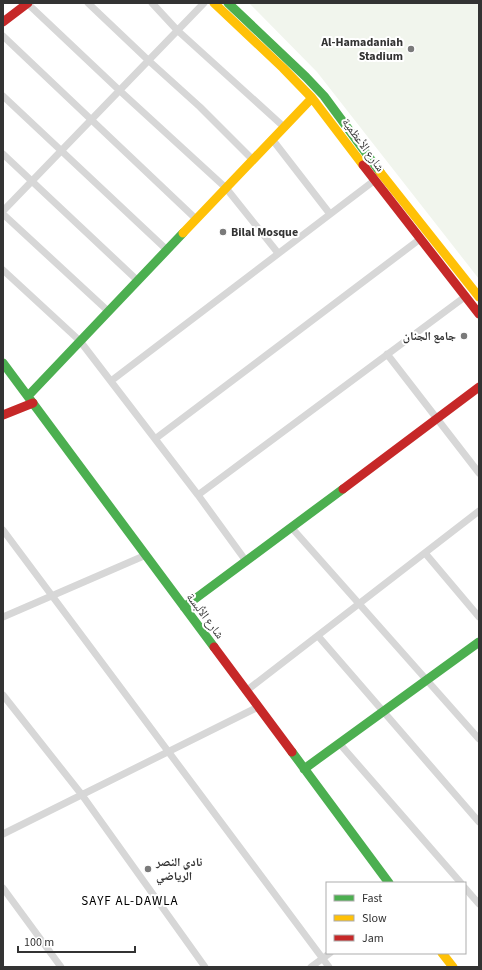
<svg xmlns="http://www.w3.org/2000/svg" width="482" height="970" font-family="'Source Sans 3','Noto Naskh Arabic',sans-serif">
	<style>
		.green { fill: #f1f5ed }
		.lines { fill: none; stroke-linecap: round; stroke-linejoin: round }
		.street { stroke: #d7d7d7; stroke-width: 7 }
		.fast { stroke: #4caf50; stroke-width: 9 }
		.slow { stroke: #ffc107; stroke-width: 9 }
		.jam { stroke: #c62828; stroke-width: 9 }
		.poi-dot { fill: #7a7a7a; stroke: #fff; stroke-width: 1.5 }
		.labels { text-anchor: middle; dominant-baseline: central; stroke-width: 4; stroke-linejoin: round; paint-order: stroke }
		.poi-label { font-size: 12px; font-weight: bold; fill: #333; stroke: #fff; text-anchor: end }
		.street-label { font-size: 12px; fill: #333; stroke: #fff }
		.neighbourhood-label { font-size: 13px; letter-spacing: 1px; fill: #000; stroke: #fff }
	</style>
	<rect width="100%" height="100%" fill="#fff"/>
	<!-- green -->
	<path class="green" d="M249 3H479V279L317 72Z"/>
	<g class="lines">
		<!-- street -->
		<path class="street" d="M88 3 148 60 200 107 252 159
			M152 3 177 30 284 127
			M28 4 119 90 226 188 278 253
			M3 36 196 219
			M3 96 167 250
			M272 139 330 214
			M3 154 137 280
			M3 211 204 3
			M3 214 108 311
			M3 270 80 341 198 495 246 561
			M387 354 479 473
			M111 381 375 180
			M155 439 420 239
			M198 495 466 296
			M291 527 479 739
			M3 530 329 967
			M425 553 479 617
			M3 617 146 555
			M318 636 479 822
			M246 691 479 511
			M3 695 82 795 205 967
			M339 743 461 883
			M3 834 258 707
			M3 888 61 967
			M465 888 479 904
			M311 967 330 953"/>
		<!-- fast -->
		<path class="fast" d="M228 3 306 77 324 96 380 172
			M3 363 214 647
			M28 396 183 233
			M184 607 343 489
			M292 752 389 883
			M304 769 479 642"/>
		<!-- slow -->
		<path class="slow" d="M214 3 283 68 312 98 363 165
			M380 172 479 297
			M183 233 312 98
			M442 953 453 967"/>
		<!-- jam -->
		<path class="jam" d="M3 22 28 3
			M363 165 479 314
			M3 415 33 403
			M343 489 479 387
			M214 647 292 752"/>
	</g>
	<!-- markers -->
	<g class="poi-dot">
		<circle cx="411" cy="49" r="4"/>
		<circle cx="223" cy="232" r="4"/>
		<circle cx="464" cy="336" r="4"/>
		<circle cx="148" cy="869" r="4"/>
	</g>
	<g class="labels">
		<!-- poi labels -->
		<g class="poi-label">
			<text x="403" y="42">Al-Hamadaniah<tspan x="403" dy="14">Stadium</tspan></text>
			<text x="231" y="232" text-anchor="start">Bilal Mosque</text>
			<text x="456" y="336">جامع الجنان</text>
			<text x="156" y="862" text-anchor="start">نادي النصر<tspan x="156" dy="14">الرياضي</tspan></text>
		</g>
		<!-- street labels -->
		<g class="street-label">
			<text transform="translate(363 145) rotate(54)">شارع الأعظمية</text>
			<text transform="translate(205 616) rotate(53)">شارع الألبسة</text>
		</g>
		<!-- neighbourhood labels -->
		<g class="neighbourhood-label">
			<text x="130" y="901">SAYF AL-DAWLA</text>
		</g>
	</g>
	<!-- border -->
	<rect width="482" height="970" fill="none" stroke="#333333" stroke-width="8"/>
	<!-- legend -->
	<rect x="326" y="882" width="140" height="72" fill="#ffffff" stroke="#adadad"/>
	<rect x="334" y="895" width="20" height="6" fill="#4caf50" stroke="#adadad"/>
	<text x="362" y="902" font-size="12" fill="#333333">Fast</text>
	<rect x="334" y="915" width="20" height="6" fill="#ffc107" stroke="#adadad"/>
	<text x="362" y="922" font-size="12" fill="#333333">Slow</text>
	<rect x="334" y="935" width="20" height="6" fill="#c62828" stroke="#adadad"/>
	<text x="362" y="942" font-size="12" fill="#333333">Jam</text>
	<!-- scale -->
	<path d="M18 946v6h117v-6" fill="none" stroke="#333333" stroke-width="2"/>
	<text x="24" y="946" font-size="12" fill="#333333" stroke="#ffffff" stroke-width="3" paint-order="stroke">100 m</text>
</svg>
